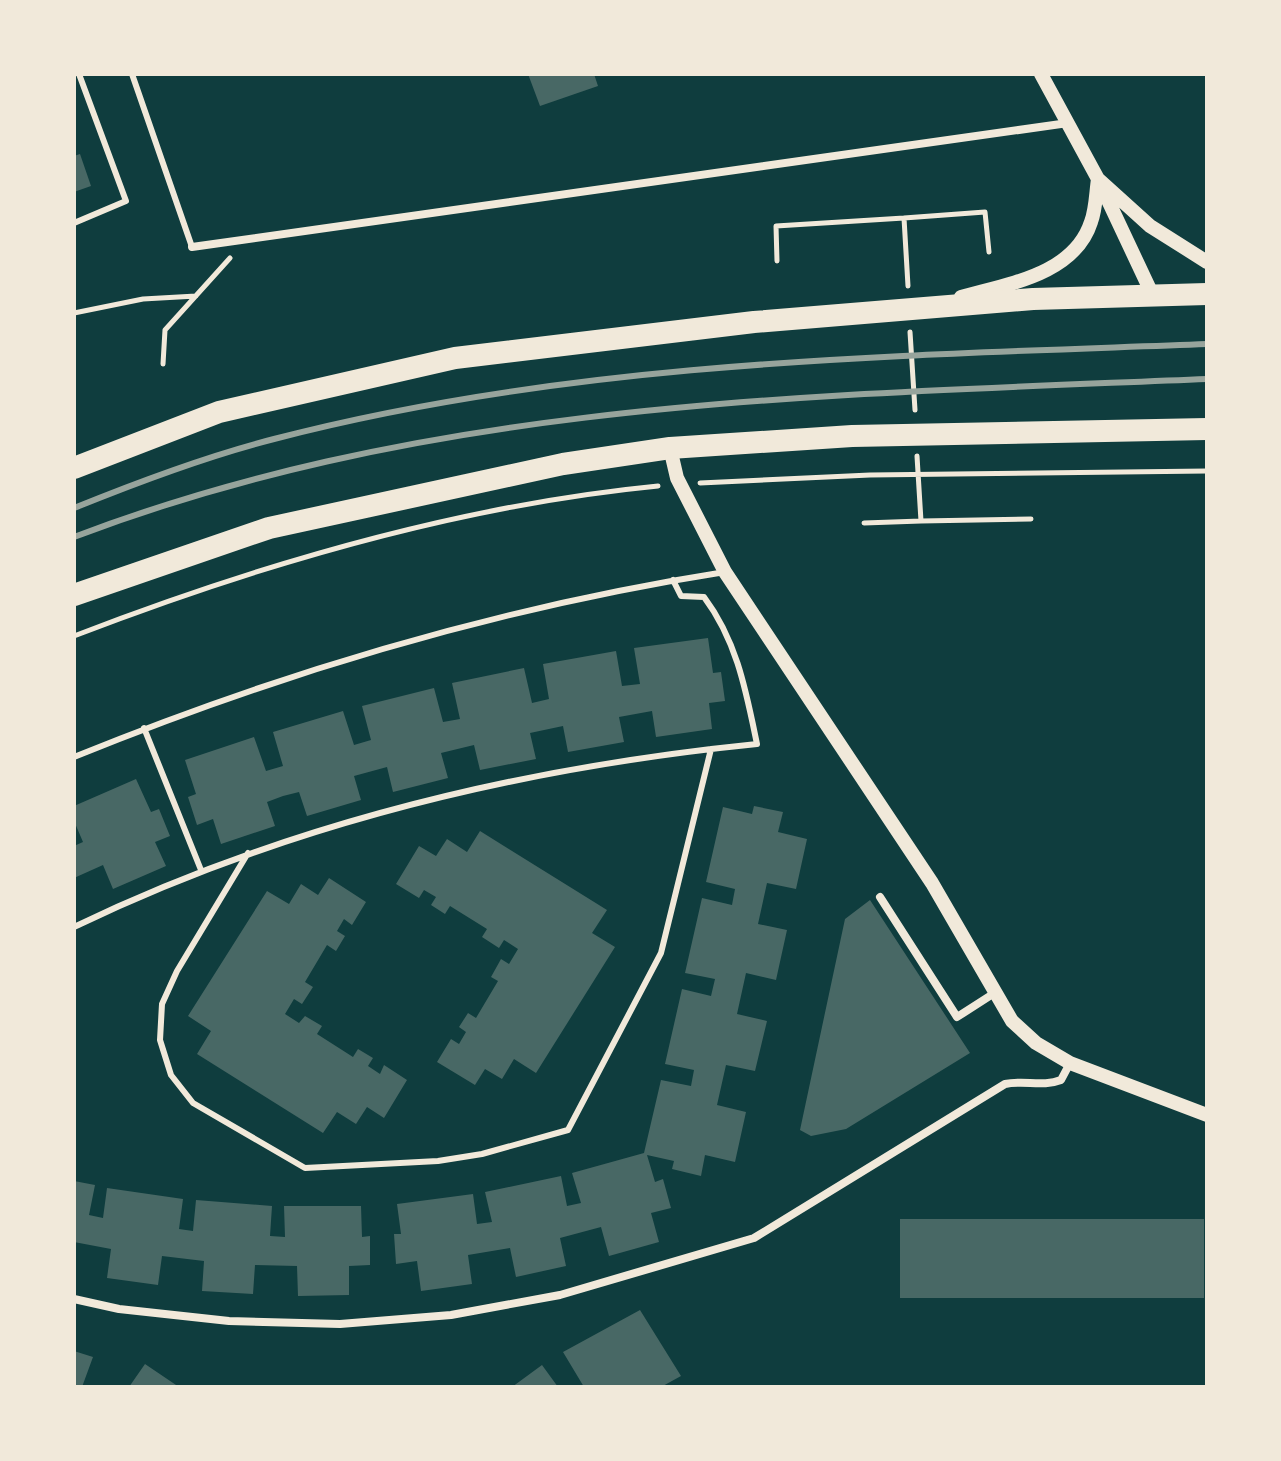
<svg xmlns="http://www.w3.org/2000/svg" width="1281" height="1461" font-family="'Exo 2',sans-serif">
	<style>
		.building { fill: #486865 }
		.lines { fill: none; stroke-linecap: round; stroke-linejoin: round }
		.path { stroke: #f1e9da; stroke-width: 5 }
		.service { stroke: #f1e9da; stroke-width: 6 }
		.minor { stroke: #f1e9da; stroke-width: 8 }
		.tertiary { stroke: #f1e9da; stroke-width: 14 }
		.trunk { stroke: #f1e9da; stroke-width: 22 }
		.rail { stroke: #97a49c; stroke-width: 6 }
	</style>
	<rect width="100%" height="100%" fill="#0f3d3e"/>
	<!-- building -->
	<path class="building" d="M528 74H594L598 86 540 106Z
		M80 154 91 186 74 192V156Z
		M708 638 713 673 721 672 725 701 709 703 712 729 656 737 652 711 619 717 624 742 568 752 563 726 530 733 536 759 480 770 474 745 441 753 448 778 393 792 387 767 354 776 361 800 307 816 299 792 283 796 267 802 275 826 221 844 213 819 197 825 188 797 196 794 185 760 254 737 266 771 283 766 273 732 343 711 354 745 371 740 362 706 434 688 443 722 460 719 452 683 524 668 532 703 549 699 543 664 616 651 622 686 640 684 634 648Z
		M136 779 151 812 159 809 170 836 155 842 166 866 113 889 103 865 74 878V846L83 842 74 821V806Z
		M754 806 783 812 778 832 807 839 796 889 767 883 758 924 787 930 776 980 746 973 737 1014 767 1021 755 1071 726 1065 717 1105 746 1112 735 1162 705 1155 701 1176 672 1169 674 1161 647 1155 655 1182 663 1179 671 1208 651 1213 659 1242 609 1256 601 1227 560 1238 566 1266 516 1277 510 1248 468 1255 472 1284 421 1291 417 1261 396 1264 394 1234H401L397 1204 473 1194 477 1224 492 1222 485 1192 561 1176 567 1206 581 1203 572 1173 644 1153 661 1080 691 1086 694 1070 665 1064 682 989 711 996 715 979 685 973 702 898 732 905 735 889 706 882 723 807 752 814Z
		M480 831 607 910 592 933 615 947 536 1073 514 1059 502 1079 485 1069 475 1085 437 1062 451 1039 459 1044 466 1032 459 1027 468 1013 476 1018 498 981 491 977 501 959 509 964 518 949 504 940 499 948 482 937 487 929 450 906 445 914 431 905 436 897 424 890 419 898 396 884 419 846 436 856 447 839 467 852Z
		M329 878 366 902 352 925 344 919 337 931 345 936 336 951 327 945 305 982 313 987 302 1004 294 999 285 1014 299 1023 305 1016 322 1026 317 1034 353 1057 358 1049 373 1058 368 1066 380 1074 384 1065 407 1080 384 1118 367 1107 356 1124 337 1112 323 1133 197 1054 211 1031 188 1016 267 891 289 904 301 884 318 895Z
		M870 900 970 1053 846 1129 811 1136 800 1130 845 919Z
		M74 1181 95 1185 89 1215 103 1218 107 1188 183 1199 179 1229 193 1231 196 1200 272 1206 270 1236 285 1237 284 1206H361L362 1237 370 1236V1265L349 1266V1295L298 1296 297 1266 255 1265 253 1294 202 1291 204 1261 162 1256 158 1285 107 1278 111 1249 74 1242Z
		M900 1219H1204V1298H900Z
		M640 1310 681 1376 661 1387H584L563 1352Z
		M74 1351 93 1357 82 1387H74Z
		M145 1364 179 1387H129Z
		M542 1365 558 1387H512Z"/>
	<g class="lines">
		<!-- path -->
		<path class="path" d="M904 218 985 212 989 252
			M777 261 776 226 904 218 908 286
			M74 313 143 299 196 296
			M910 332 915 410
			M163 364 165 330 230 258
			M917 456 921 521 1031 519
			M700 483 870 475 1207 471
			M864 523 921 521
			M74 636C258 565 462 505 658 486"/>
		<!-- service -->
		<path class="service" d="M132 74 192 247
			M74 223 126 201 79 74
			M144 728 201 870
			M74 757C283 672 502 607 725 572
			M248 853 177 971 162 1004 160 1040 171 1075 193 1103 305 1168 438 1161 482 1154 568 1130 661 953 711 749
			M74 927C290 823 519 768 757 744 746 691 737 641 704 597L681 596 673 580"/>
		<!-- minor -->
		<path class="minor" d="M192 247 1068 123
			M880 897 957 1017 996 992
			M74 1299 119 1309 229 1321 340 1324 451 1315 560 1295 754 1238 1005 1084C1024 1080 1043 1087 1061 1080L1070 1063"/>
		<!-- tertiary -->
		<path class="tertiary" d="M1041 74 1098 179 1153 296
			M961 297C1007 284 1074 275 1091 222 1096 209 1096 192 1098 179L1150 226 1207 262
			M670 448 677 478 725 572 932 883 1012 1021 1036 1043 1070 1063 1207 1115"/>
		<!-- trunk -->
		<path class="trunk" d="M74 468 219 412 455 358 754 322 1033 299 1207 294
			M74 595 269 528 563 464 670 448 852 436 1207 429"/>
		<!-- rail -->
		<path class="rail" d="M74 508C138 482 207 456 274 439 577 360 896 356 1207 344
			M74 537C436 399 825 395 1207 379"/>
	</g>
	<!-- border -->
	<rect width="1281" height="1461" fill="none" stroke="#f1e9da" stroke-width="152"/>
</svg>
